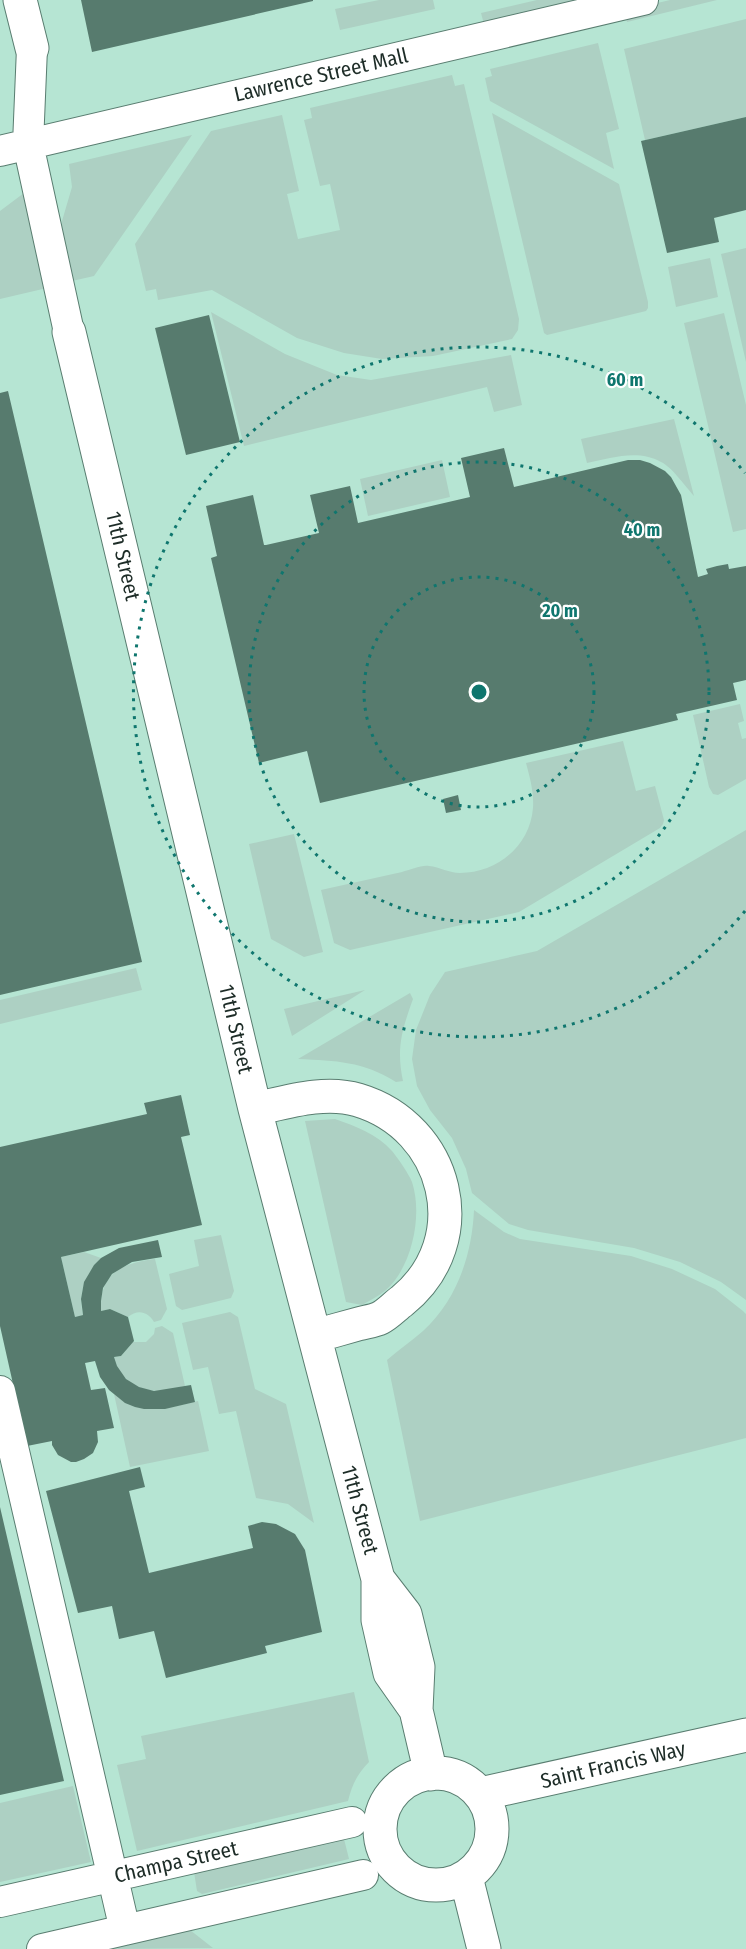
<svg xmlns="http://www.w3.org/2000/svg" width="746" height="1949" font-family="'Fira Sans Condensed',sans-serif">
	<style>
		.built { fill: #b6e5d3 }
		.green { fill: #add0c3 }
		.building { fill: #577b6e }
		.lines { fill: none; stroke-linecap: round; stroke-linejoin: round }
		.pedestrian-casing { stroke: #597d70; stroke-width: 32 }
		.minor-casing { stroke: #597d70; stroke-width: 35 }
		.pedestrian { stroke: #fff; stroke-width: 30 }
		.minor { stroke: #fff; stroke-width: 33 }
		.ring { fill: none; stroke: #0f766e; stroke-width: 3; stroke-dasharray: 3 6 }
		.labels { text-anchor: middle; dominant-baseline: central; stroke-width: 4.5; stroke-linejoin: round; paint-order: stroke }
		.street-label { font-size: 21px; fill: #1d2c27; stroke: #fff }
		.centre { fill: #0f766e; stroke: #fff; stroke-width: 3 }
		.ring-label { font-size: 18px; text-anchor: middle; font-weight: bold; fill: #0f766e; stroke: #fff; stroke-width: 4.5; stroke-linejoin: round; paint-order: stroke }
	</style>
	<rect width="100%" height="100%" fill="#c9f0e1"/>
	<!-- built -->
	<path class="built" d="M0 0H746V1949H0Z"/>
	<!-- green -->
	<path class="green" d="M379 0H433L435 9 340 30 335 9Z
		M537 0H578L485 28 481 13Z
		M670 0H717L627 22 624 11Z
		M746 19V117L645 140 624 49Z
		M598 43 619 129 606 133 614 169 490 101 485 78 492 76 490 69Z
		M452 75 455 86 464 84 519 319 518 330 512 339 433 356 382 359 344 353 297 338 212 290 158 300 156 289 146 291 135 244 211 131 282 115 299 191 287 194 298 239 340 230 330 184 320 186 304 120 312 118 310 108Z
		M492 113 619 184 648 302V308L646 311 547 335 544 333Z
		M192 135 94 276 72 281 62 234V221L72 187 69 164Z
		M24 193 47 288 0 299V211Z
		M746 248V362L721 254Z
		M710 258 718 297 676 307 668 267Z
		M211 312 285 354 337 375 371 380 511 355 522 405 494 412 487 387 244 446Z
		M724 313 746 405V529L733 532 684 323Z
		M674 419 694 496C685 486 672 467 661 462 638 449 611 458 587 463L581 439Z
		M442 460 450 497 368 516 360 479Z
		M740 704 744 721 738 723 742 739 746 738V779L718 795 713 794 709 787 693 715Z
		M623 741 636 791 655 786 664 820 663 824 660 828 519 912 350 950 334 943 321 890C348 884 375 878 402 872 410 870 421 865 429 866 440 867 449 873 460 873 497 873 530 846 533 808 534 792 530 778 526 763Z
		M746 830V1300L721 1282 680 1262 634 1248 528 1230 509 1224 472 1193 466 1169 452 1138 430 1110 417 1086 412 1059 416 1030 430 995 445 972 537 951Z
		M294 834 323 952 304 957 271 939 249 844Z
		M136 968 142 990 0 1024V1000Z
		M365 990 292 1036 284 1009Z
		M410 993 413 999C402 1030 396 1048 403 1081L396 1082C362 1061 337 1061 298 1059Z
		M335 1119C355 1126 377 1134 392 1151 397 1157 409 1174 412 1182 423 1215 412 1267 386 1290 379 1296 370 1300 362 1305L346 1302 305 1121Z
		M474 1210 504 1232 520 1239 631 1256 672 1269 715 1289 743 1311 746 1314V1438L420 1521 387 1360C398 1350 412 1341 423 1331 457 1300 472 1255 474 1210Z
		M221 1235 234 1291 231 1298 182 1310 176 1306 169 1274 199 1266 194 1240Z
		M84 1252 101 1258C85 1275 78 1292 83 1315L75 1317 61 1257Z
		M155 1259 167 1309 161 1320 154 1322C148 1311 137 1309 128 1317L110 1309 101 1311C99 1273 122 1263 155 1259Z
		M230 1312 238 1317 255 1389 286 1404 314 1523 288 1504 256 1498 236 1411 219 1414 208 1367 193 1370 182 1323Z
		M162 1326 173 1333 185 1386C176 1388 167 1391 157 1391 138 1391 117 1377 114 1357L121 1356 133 1342H146L154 1334 155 1328Z
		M114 1394C139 1417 169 1408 198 1401L209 1451 130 1467Z
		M354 1692 369 1762C357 1774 352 1785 348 1801L137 1851 117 1765 146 1759 141 1736Z
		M73 1786 91 1862 0 1882V1803Z
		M343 1835 349 1859 202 1894 197 1891 194 1872Z
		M190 1930 213 1948 109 1949Z"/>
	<!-- building -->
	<path class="building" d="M81 0H313V1L92 52Z
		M746 117V210L714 218 719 242 667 253 641 141Z
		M209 315 240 442 186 455 155 328Z
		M8 391 142 962 0 995V393Z
		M504 448 514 487 628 460H640L650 463 665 471 671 477 681 495 698 577 708 574 706 569 717 566 728 564 729 569 746 566V680L733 683 737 700 676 714 678 720 649 727 320 803 307 751 259 763 211 558 217 556 206 506 253 495 264 545H266L319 533 310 495 350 486 358 523 470 497 461 458Z
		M458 795 461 810 446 813 443 799Z
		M181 1095 190 1135 181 1137 202 1225 61 1257 75 1317 83 1315 81 1299 84 1282 94 1265 101 1258 119 1248 158 1240 162 1257 132 1262 112 1274 103 1288 101 1301V1311L110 1309 128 1317 134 1341 121 1356 114 1357 117 1366 126 1379 139 1387 154 1391 191 1385 195 1402 165 1409H144L135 1407 125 1403 109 1390 100 1377 95 1361 85 1363 91 1390 105 1388 114 1428 97 1431 98 1442 93 1453 84 1459 76 1462H71L58 1455 52 1445V1441L27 1446 0 1326V1147L147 1114 144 1103Z
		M140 1467 145 1487 129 1491 149 1573 253 1548 248 1526 262 1522 276 1524 295 1534 305 1550 322 1632 265 1646 267 1653 166 1678 154 1631 119 1639 112 1606 78 1613 46 1491Z
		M0 1507 64 1781 0 1795Z"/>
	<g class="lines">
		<defs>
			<path id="pedestrian" d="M32 48 28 144 69 332
				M0 151 643 0
				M0 1391 125 1930
				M0 1902 352 1822
				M42 1949 363 1875"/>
			<path id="minor" d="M20 0 32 48
				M69 332 255 1109 378 1579V1620L390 1673 416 1710
				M255 1109C287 1102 325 1090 358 1100 448 1127 477 1240 402 1301 395 1306 388 1314 380 1318 374 1321 365 1322 358 1324 344 1328 329 1332 315 1336
				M378 1579 405 1614 418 1667 416 1710 431 1774
				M380 1829a56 56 0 1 1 112 0a56 56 0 1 1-112 0Z
				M480 1794 746 1735
				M466 1877 484 1949"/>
		</defs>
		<!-- pedestrian casing -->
		<use href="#pedestrian" class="pedestrian-casing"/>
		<!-- minor casing -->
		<use href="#minor" class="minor-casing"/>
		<!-- pedestrian -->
		<use href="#pedestrian" class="pedestrian"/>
		<!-- minor -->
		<use href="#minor" class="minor"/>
	</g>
	<!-- distance rings -->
	<g class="ring">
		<circle cx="479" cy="692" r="115"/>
		<circle cx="479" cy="692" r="230"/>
		<path d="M745 911A345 345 0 1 1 745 473"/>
	</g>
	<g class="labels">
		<!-- street labels -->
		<g class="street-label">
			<text transform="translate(321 75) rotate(-13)">Lawrence Street Mall</text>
			<text transform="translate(123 556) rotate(77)">11th Street</text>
			<text transform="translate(236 1029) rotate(77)">11th Street</text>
			<text transform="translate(360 1510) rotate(75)">11th Street</text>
			<text transform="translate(613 1765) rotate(-13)">Saint Francis Way</text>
			<text transform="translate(176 1862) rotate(-13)">Champa Street</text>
		</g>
	</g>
	<circle cx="479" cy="692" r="9" class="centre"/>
	<g class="ring-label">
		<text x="625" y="386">60 m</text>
		<text x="642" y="536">40 m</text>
		<text x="560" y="617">20 m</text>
	</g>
</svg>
